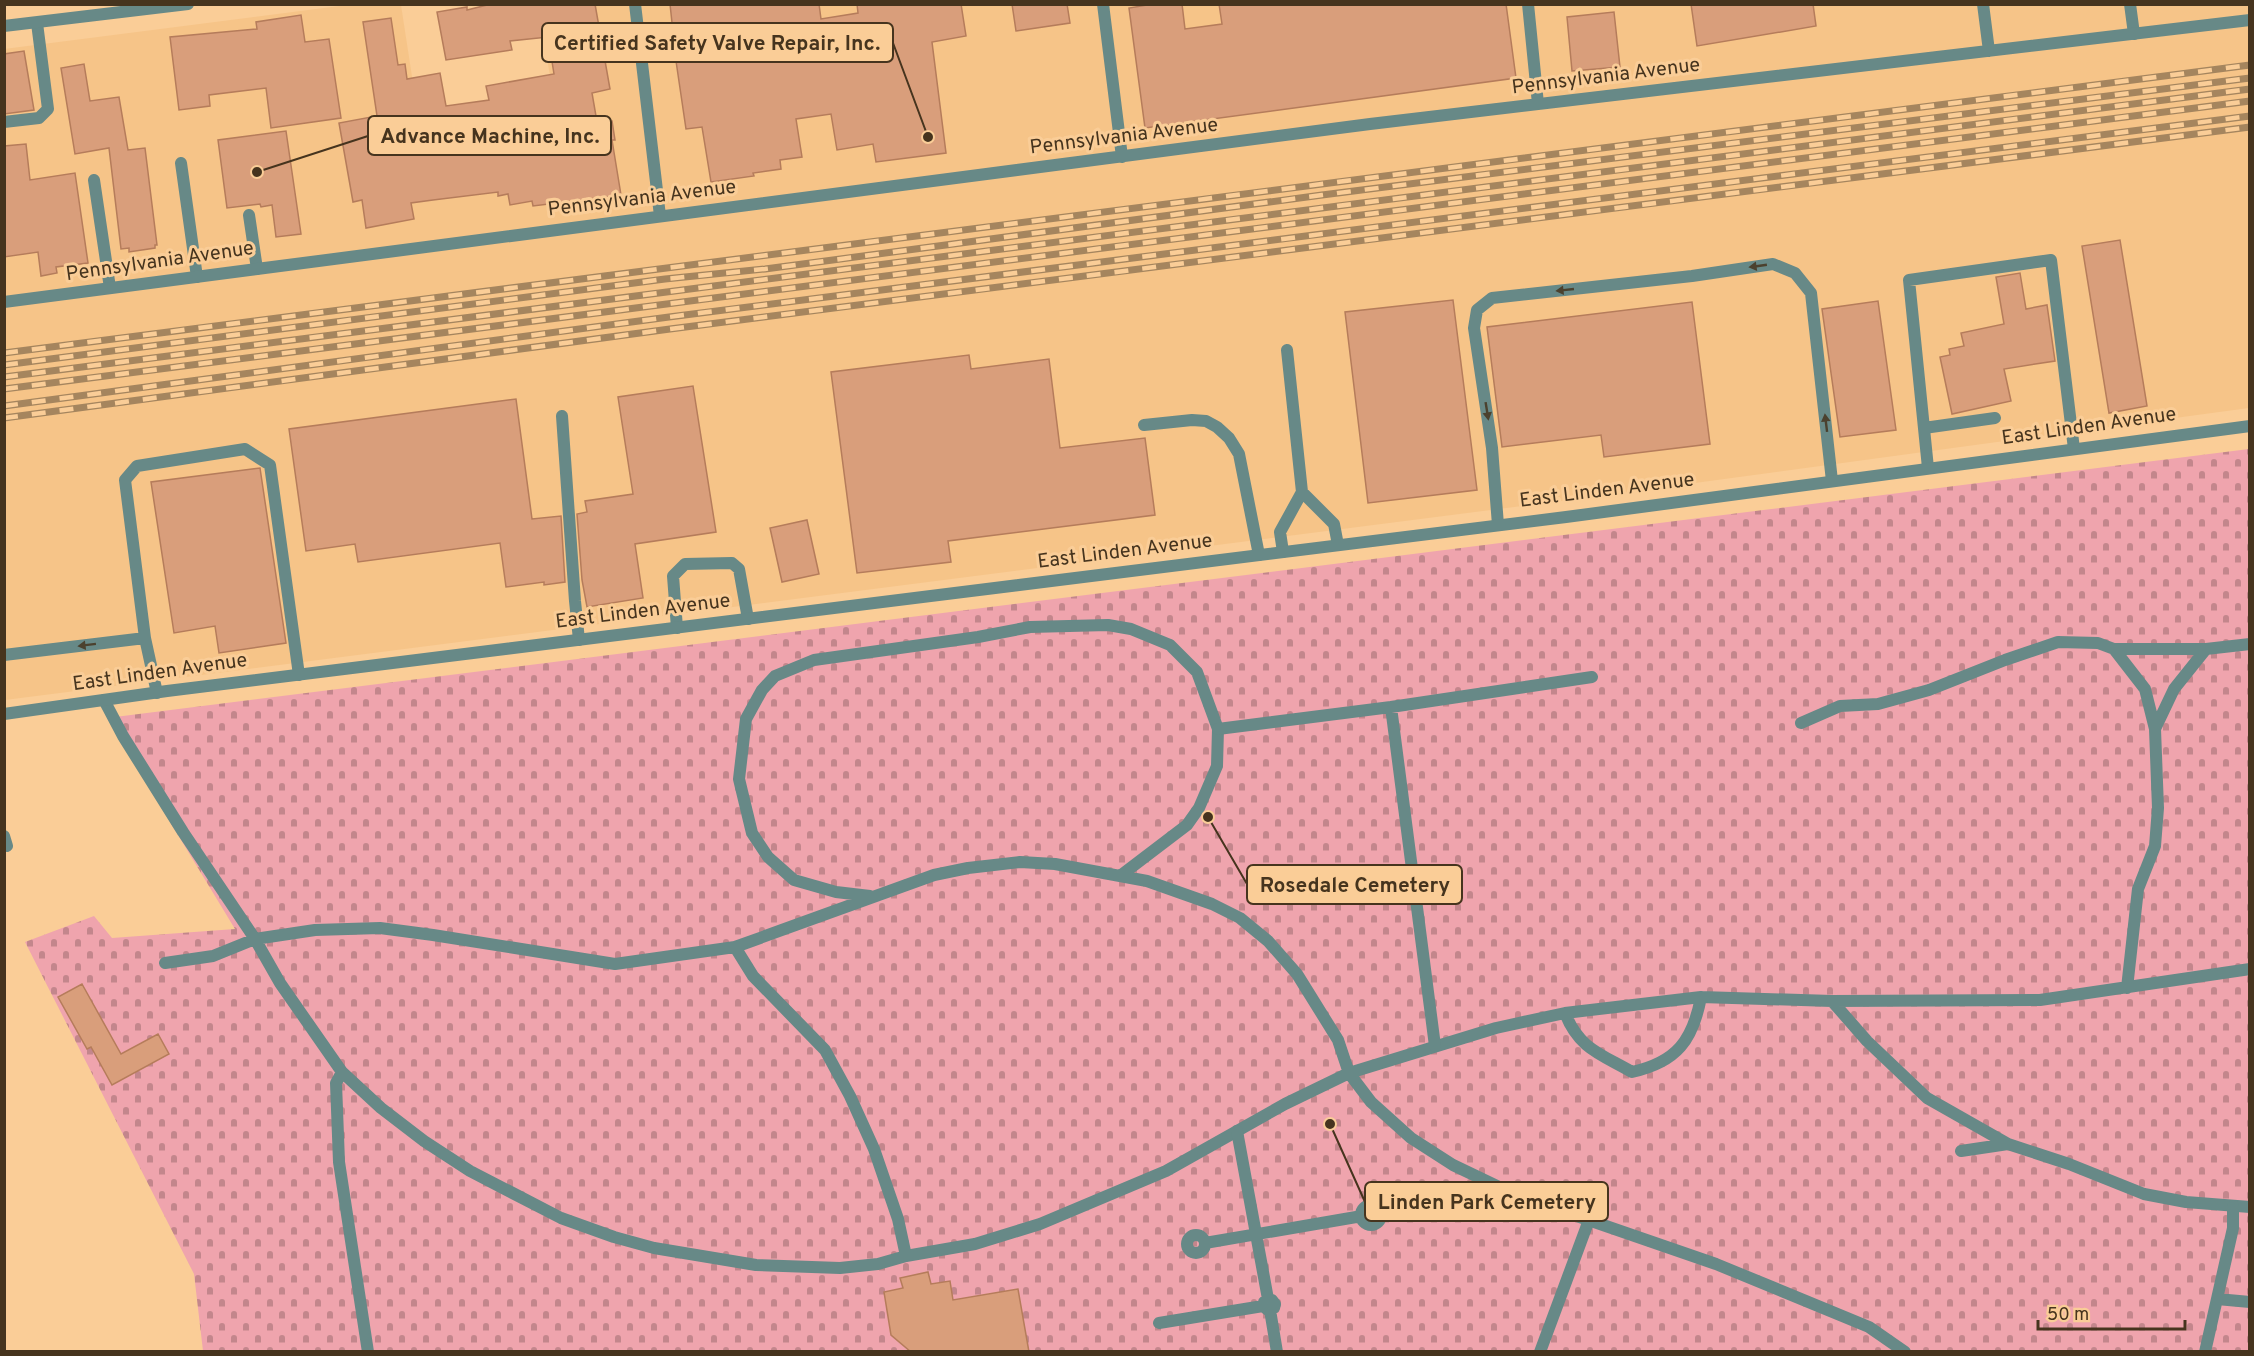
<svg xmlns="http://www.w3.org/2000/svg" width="2254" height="1356" font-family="Overpass,sans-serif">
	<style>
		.built { fill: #f6c488 }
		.cemetery { fill: url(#cemetery-stones) }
		.building { fill: #d99e7b; stroke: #b57c5b; stroke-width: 1.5 }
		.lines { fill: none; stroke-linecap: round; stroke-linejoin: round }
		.service { stroke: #678987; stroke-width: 12 }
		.pedestrian { stroke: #678987; stroke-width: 12 }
		.minor { stroke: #678987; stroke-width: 12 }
		.tertiary { stroke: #678987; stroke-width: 12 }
		.rail-casing { stroke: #a5855e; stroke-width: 7 }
		.rail { stroke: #facd97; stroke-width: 4.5; stroke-dasharray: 14; stroke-linecap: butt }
		.oneway { fill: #4b412e }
		.labels { text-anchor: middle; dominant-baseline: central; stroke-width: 6; stroke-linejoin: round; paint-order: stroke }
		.street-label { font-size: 20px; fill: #46341e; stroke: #facd97 }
		.leader { fill: none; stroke: #46341e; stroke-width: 2 }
		.callout-dot { fill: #46341e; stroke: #facd97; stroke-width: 2 }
		.callout { fill: #facd97; stroke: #46341e; stroke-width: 2 }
		.callout-label { font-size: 21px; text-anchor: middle; font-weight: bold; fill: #46341e }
	</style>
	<defs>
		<pattern id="cemetery-stones" width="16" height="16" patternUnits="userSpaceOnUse" patternTransform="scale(1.5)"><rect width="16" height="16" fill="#efa4ad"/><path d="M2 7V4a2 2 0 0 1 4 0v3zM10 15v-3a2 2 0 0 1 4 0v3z" fill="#c3868c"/></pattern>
	</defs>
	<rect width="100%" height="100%" fill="#facd97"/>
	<!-- built -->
	<path class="built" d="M347 5H401L417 109 483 102 550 76 538 5H2249V408L1569 500 5 700 4 49Z"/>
	<!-- cemetery -->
	<path class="cemetery" d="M2249 449V1351H203L194 1274 25 942 94 916 112 938 235 929 107 718Z"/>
	<!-- building -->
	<path class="building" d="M491 4H595L610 89 592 93 597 122 612 121 615 140H612L621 195 533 206 532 201 510 205 508 194 498 196V192L433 200 411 203 414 219 366 228 362 200 353 202 339 123 377 116 363 22 391 18 398 65 405 64 407 79 440 73 446 106 489 100 486 86 554 74 548 37 510 41 512 50 446 60 437 12 467 7V10Z
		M670 4H819L821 19 858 13 857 4H961L966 36 932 42 946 153 876 162 873 144 837 150 831 114 796 119 802 157 780 160 781 169 753 173 754 176 711 182 702 127 686 129 676 61 764 48 760 23 673 32Z
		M1012 4H1067L1070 23 1016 31Z
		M1153 4H1182L1185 29 1222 24 1219 4H1506L1516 78 1145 128 1129 8Z
		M1691 4H1813L1816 26 1697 46Z
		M1614 12 1620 67 1572 71 1567 17Z
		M301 15 305 42 329 39 341 118 271 128 266 88 209 95 210 106 179 110 170 37 257 29 256 22Z
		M24 51 34 110 4 114V54Z
		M84 64 90 101 119 97 128 150 145 148 157 245H155V248L129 252V248L121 249 109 148 75 154 61 68Z
		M286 131 301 234 276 237 272 205 261 207 260 204 227 208 218 140Z
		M26 144 30 180 75 173 88 263 56 267 57 273 41 276 38 252 4 257V146Z
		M2120 240 2147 406 2109 413 2082 246Z
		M2020 273 2026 309 2047 305 2055 361 2004 369 2011 401 1952 414 1940 357 1950 355 1949 349 1964 346 1961 333 2004 324 1996 277Z
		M1453 300 1477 490 1368 503 1345 312Z
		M1878 301 1896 430 1840 437 1822 309Z
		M1692 302 1710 444 1604 457 1601 435 1502 447 1487 327Z
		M969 355 971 369 1049 359 1060 448 1145 438 1155 515 948 541 951 562 857 573 831 372Z
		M693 386 716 532 635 544 643 598 587 607 582 580 577 514 587 512 585 501 633 494 618 397Z
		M516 399 532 519 561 516 565 582 544 585V582L506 587 500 543 358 562 355 544 306 551 289 429Z
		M260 468 286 643 219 653 215 626 174 633 151 482Z
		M807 520 819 574 782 582 770 528Z
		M82 984 121 1054 158 1034 169 1054 112 1085 91 1047 87 1049 58 997Z
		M928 1272 931 1284 950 1281 953 1300 1018 1289 1029 1352H911L891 1335 884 1292 903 1288 900 1278Z"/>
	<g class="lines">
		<!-- service -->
		<path class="service" d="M2130 4 2134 34
			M4 122 39 118 48 109 37 23
			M181 163 197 277
			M94 180 110 288
			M249 215 257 269
			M1287 350 1302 492
			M562 416 575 601 579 640
			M1144 425 1192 420 1206 421 1217 427 1229 438 1239 454 1259 555
			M1924 428 1995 418
			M1928 468 1909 280 2051 260 2074 449
			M1498 525 1492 448 1474 328 1477 310 1492 298 1692 276 1773 264 1795 273 1811 293 1832 481
			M1283 552 1280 532 1302 492 1334 524 1338 545
			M677 628 673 576 685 564 732 563 739 569 748 619
			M2114 649 2145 689 2155 729
			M4 655 145 638
			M157 693 145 638 125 480 137 466 245 449 270 465 299 675
			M104 700 123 736 183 832 255 939 280 983 342 1072 381 1108 424 1141 470 1171 561 1218 614 1237 654 1248 756 1265 840 1268 878 1264 906 1256 975 1244 1040 1224 1166 1171 1285 1104 1349 1073 1496 1028 1565 1013 1701 997 1832 1001 2040 1000 2250 969
			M1801 723 1840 706 1878 704 1929 690 2005 660 2058 642 2098 643 2114 649H2206L2250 644
			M4 836 7 846
			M870 896 836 892 794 880 768 857 752 833 739 779 746 719 762 690 775 676 814 660 978 637 1030 627 1108 625 1131 629 1170 645 1197 672 1218 729 1217 766 1199 808 1187 825 1120 876
			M735 947 753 976 825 1050 850 1096 874 1149 898 1219 906 1256
			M165 963 213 956 255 939 315 930 380 928 433 935 615 964 735 947 934 875 968 868 1020 862 1055 864 1147 881 1212 904 1240 918 1268 941 1297 974 1338 1040 1349 1073 1371 1102 1411 1138 1453 1165 1539 1206 1574 1215 1716 1264 1869 1327 1905 1352
			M2127 988 2138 889 2155 846 2158 808 2155 729 2174 689 2206 649
			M1832 1001 1867 1041 1927 1098 2008 1144
			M1565 1013C1579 1049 1601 1054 1632 1072 1677 1062 1693 1040 1701 997
			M342 1072 336 1083 339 1162 368 1352
			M1961 1151 2008 1144 2069 1164 2144 1194 2186 1202 2250 1207"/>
		<!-- pedestrian -->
		<path class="pedestrian" d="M1391 707 1435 1046
			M1218 729 1391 707 1592 677
			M1237 1131 1268 1299
			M1361 1215a10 10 0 1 1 20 0a10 10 0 1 1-20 0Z
			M1187 1244a9 9 0 1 1 18 0a9 9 0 1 1-18 0Z
			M1205 1243 1362 1216
			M2217 1299 2250 1302
			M1270 1310 1277 1352
			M1159 1323 1263 1306 1268 1310 1274 1308 1275 1304 1272 1300 1268 1299 1264 1302
			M1540 1352 1589 1220
			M2205 1352 2233 1228V1206"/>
		<!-- minor -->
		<path class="minor" d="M635 4 660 216
			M1103 4 1122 157
			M1528 4 1538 104
			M1983 4 1989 51
			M4 302 1370 124 2250 20"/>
		<!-- tertiary -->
		<path class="tertiary" d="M4 26 188 4
			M4 714 167 691 1566 517 2250 426"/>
		<defs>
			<path id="rail" d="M4 353 2250 65
				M4 365 665 279 765 269 1322 195 2250 78
				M4 377 2250 89
				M4 389 2250 101
				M4 406 669 317 2250 116
				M4 418 670 329 2250 127"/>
		</defs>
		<!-- rail casing -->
		<use href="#rail" class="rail-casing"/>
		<!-- rail -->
		<use href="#rail" class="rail"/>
	</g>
	<!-- one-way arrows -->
	<defs><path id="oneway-solid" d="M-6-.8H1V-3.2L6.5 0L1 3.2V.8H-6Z" transform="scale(1.5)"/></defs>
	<g class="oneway">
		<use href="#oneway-solid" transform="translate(1758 266) rotate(172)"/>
		<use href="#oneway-solid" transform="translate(1565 290) rotate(174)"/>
		<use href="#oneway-solid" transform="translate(1487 411) rotate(81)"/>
		<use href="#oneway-solid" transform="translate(1826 423) rotate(-97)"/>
		<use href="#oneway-solid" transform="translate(87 645) rotate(173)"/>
	</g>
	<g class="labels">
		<!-- street labels -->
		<g class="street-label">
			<text transform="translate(1606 77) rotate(-7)">Pennsylvania Avenue</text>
			<text transform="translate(1124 137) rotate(-7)">Pennsylvania Avenue</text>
			<text transform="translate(642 199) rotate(-7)">Pennsylvania Avenue</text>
			<text transform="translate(160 262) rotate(-8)">Pennsylvania Avenue</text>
			<text transform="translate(2089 427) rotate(-8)">East Linden Avenue</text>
			<text transform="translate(1607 491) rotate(-7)">East Linden Avenue</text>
			<text transform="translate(1125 552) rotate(-7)">East Linden Avenue</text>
			<text transform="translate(643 612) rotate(-7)">East Linden Avenue</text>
			<text transform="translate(160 673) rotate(-8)">East Linden Avenue</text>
		</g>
	</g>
	<!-- callouts -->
	<path class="leader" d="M928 137L893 43M257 172L368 136M1208 817L1247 884M1330 1124L1365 1202"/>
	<g class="callout-dot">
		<circle cx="928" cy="137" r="6"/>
		<circle cx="257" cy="172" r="6"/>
		<circle cx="1208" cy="817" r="6"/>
		<circle cx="1330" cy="1124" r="6"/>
	</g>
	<g class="callout">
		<rect x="542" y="23" width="351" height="39" rx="6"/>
		<rect x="368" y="116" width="243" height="39" rx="6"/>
		<rect x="1247" y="865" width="215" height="39" rx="6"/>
		<rect x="1365" y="1182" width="243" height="39" rx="6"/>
	</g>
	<g class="callout-label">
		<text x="717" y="50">Certified Safety Valve Repair, Inc.</text>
		<text x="490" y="143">Advance Machine, Inc.</text>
		<text x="1355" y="892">Rosedale Cemetery</text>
		<text x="1487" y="1209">Linden Park Cemetery</text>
	</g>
	<!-- border -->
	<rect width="2254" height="1356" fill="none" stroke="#46341e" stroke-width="12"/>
	<!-- scale -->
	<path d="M2038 1320v9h147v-9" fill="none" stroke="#46341e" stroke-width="3"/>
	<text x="2047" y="1320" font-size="18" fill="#46341e" stroke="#facd97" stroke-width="4.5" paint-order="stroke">50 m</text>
</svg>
